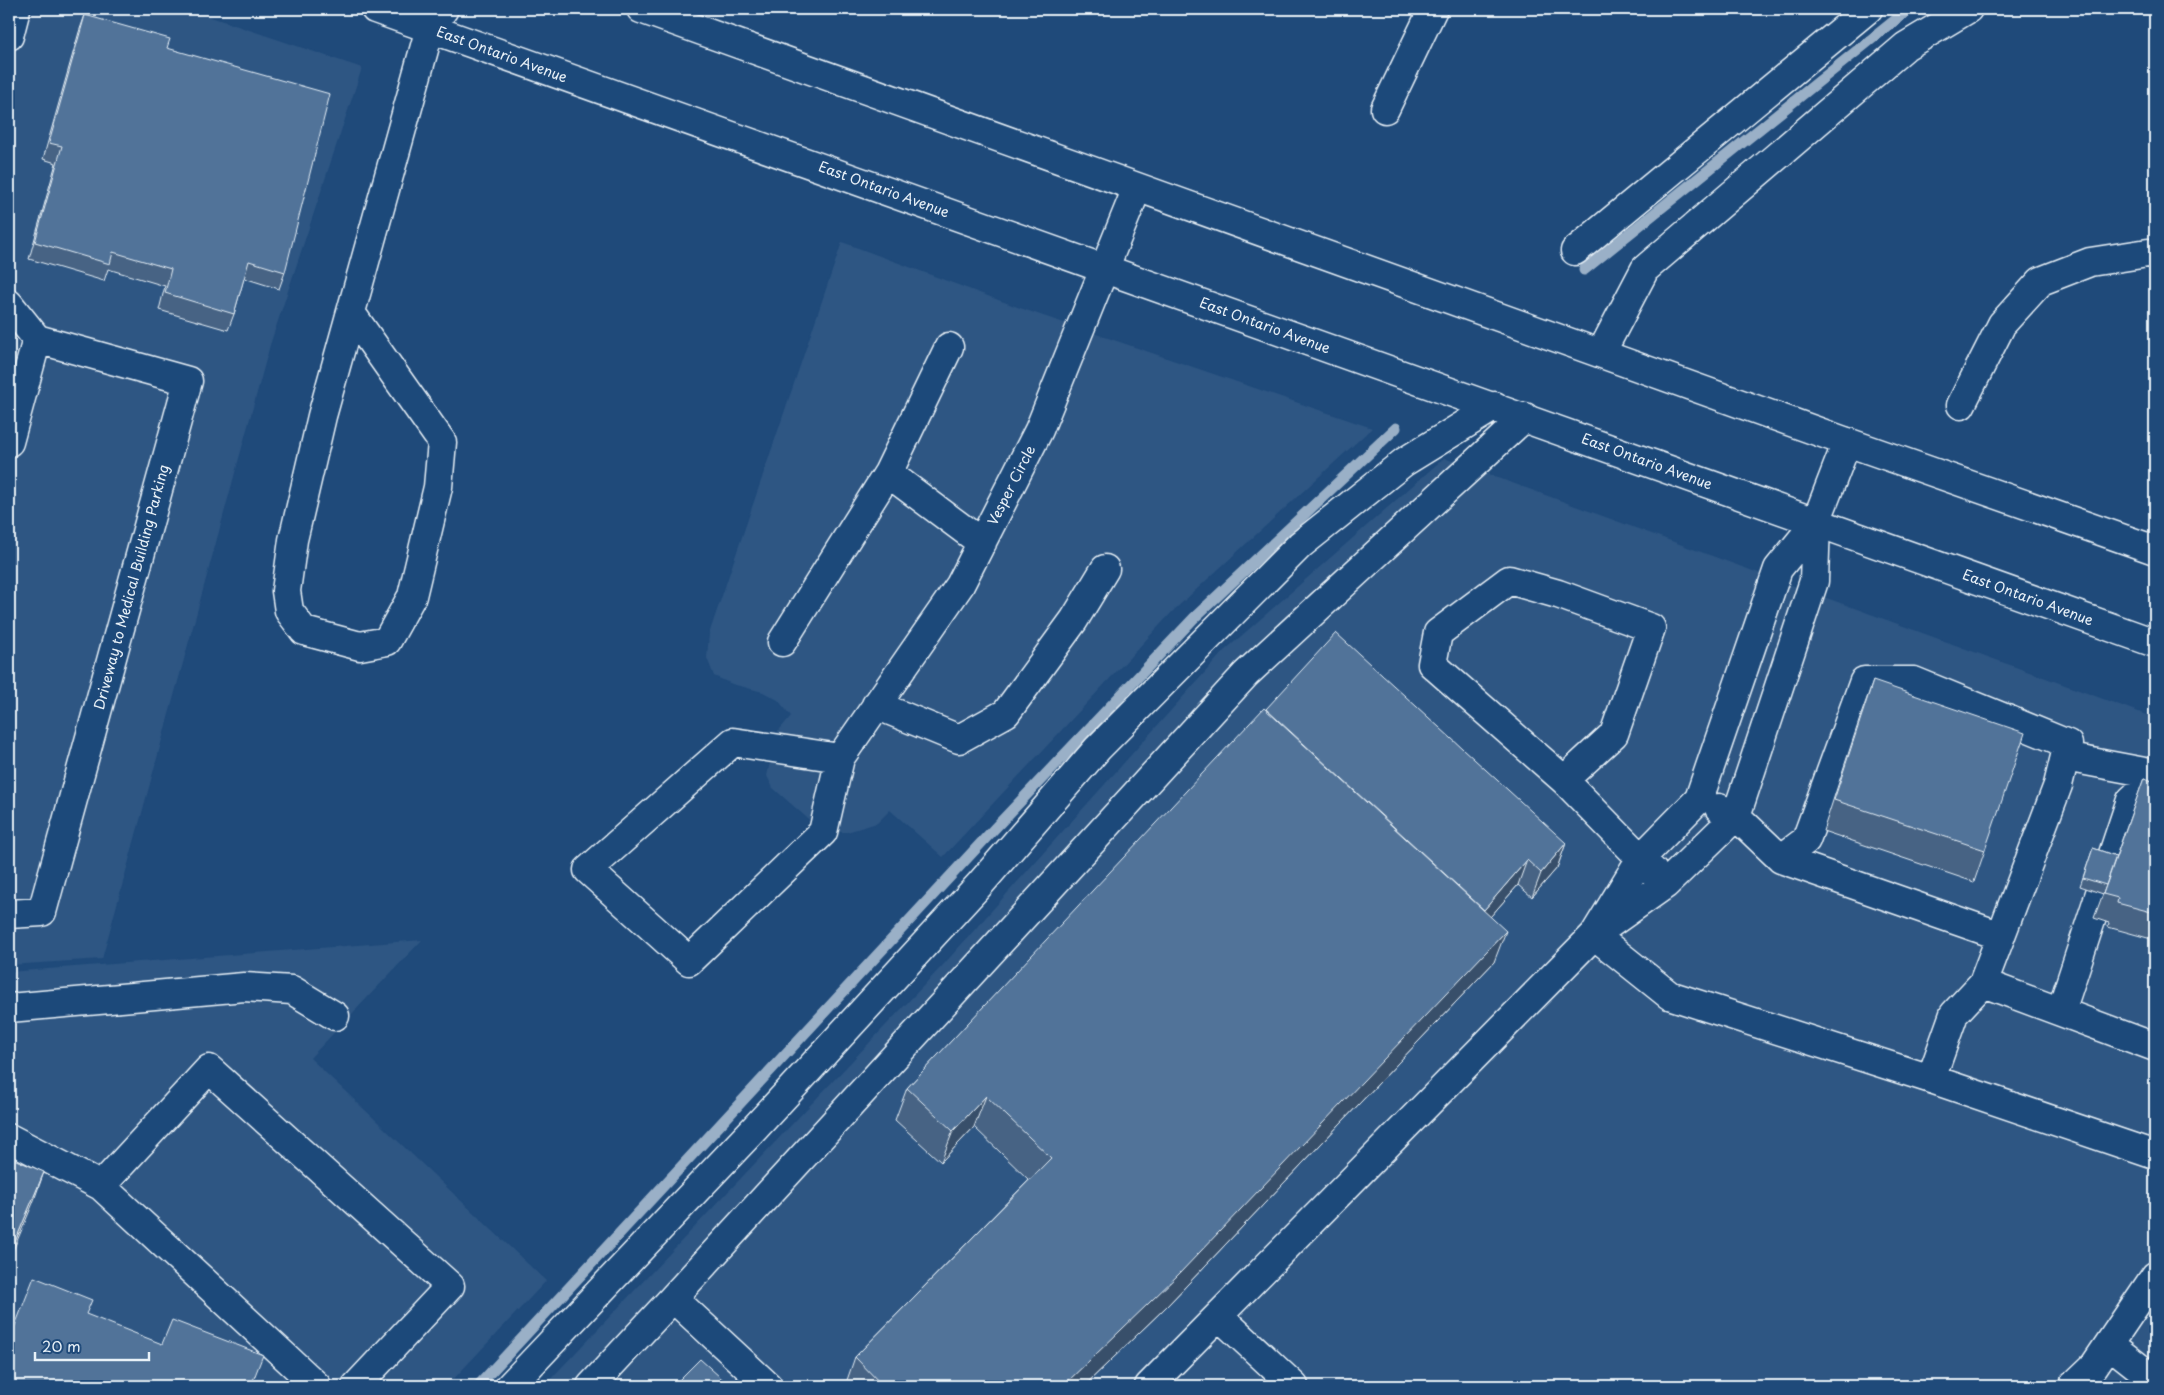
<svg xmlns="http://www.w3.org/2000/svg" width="2164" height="1395" font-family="'Playpen Sans',sans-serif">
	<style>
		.built { fill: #2e5683 }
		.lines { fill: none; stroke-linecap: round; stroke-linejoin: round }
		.stream { stroke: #9ab0c7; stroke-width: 11 }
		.minor-casing { stroke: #e8f1f8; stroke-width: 31 }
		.major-casing { stroke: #e8f1f8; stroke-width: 31 }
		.minor { stroke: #1f4a7a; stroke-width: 28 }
		.major { stroke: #1f4a7a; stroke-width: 28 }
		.wall { fill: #466384; stroke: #e8f1f8 }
		.shaded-wall { fill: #39506b; stroke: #e8f1f8 }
		.building { fill: #517399; stroke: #e8f1f8 }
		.labels { text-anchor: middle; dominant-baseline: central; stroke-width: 4; stroke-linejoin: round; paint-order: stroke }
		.street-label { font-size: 14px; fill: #e8f1f8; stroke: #1f4a7a }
	</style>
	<rect width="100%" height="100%" fill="#1f4a7a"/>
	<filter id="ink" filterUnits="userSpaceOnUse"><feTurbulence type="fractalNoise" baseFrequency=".02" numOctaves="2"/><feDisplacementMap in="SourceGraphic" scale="10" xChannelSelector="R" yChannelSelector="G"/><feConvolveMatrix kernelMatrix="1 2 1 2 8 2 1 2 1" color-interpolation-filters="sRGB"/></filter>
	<g filter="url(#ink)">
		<!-- built -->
		<path class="built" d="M9 9H187L362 68 270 345 102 959 9 965Z
			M842 242 1020 308 1372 428 1173 611 943 857 890 810 877 823 847 832H823L773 788 767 776 776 734 791 716 778 700 763 692 732 684 714 676 707 658 709 634Z
			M1444 458 2155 718V1386H544L944 964 1224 651Z
			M422 940 310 1058 546 1281 447 1386H9V972Z"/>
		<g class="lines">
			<!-- stream -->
			<path class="stream" d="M1584 270 1909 9
				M478 1386 995 828 1194 618 1396 428"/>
			<defs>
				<path id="minor" d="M9 36 16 9
					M1385 109 1433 9
					M1575 251 1868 9
					M9 304 37 339 188 381 42 912 9 914
					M351 313 442 442 438 487 412 596 387 641 360 646 304 631 289 611 286 591 293 540 322 416 430 28 444 9
					M1601 353 1645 269 1906 46 1968 9
					M1961 405 2002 324 2041 281 2090 262 2148 253 2155 254
					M9 442 37 339
					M888 473 982 543
					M1816 522 1814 581 1736 816 1666 884 1594 935 1641 858 1699 799 1778 569Z
					M1816 522 1847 442
					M782 642 888 473 949 347
					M876 705 959 739 1006 713 1074 620 1105 569
					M2065 757 2155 774
					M840 758 733 742 588 870 689 961 823 832 840 758 960 585 1039 430 1137 188
					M1564 780 1614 734 1651 628 1558 594 1509 580 1438 633 1432 664 1564 780 1653 871
					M1719 808 1736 816 1781 859 1806 840 1864 681H1914L2068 744 2058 785 1983 983 1954 1014 1931 1079
					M1781 859 2001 936
					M2110 863 2131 800 2146 786 2155 781
					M1983 983 2155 1047
					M9 1008 244 987 292 990 335 1016
					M2061 1011 2100 893
					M9 1138 101 1186 209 1069 450 1286 356 1386
					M101 1186 317 1386
					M1219 1316 1294 1386
					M2109 1344 2155 1380
					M510 1386 755 1128 981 883 1098 748 1300 545 1404 462 1495 406
					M591 1386 673 1298
					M768 1386 673 1298 1246 674 1525 417
					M1149 1386 1594 935 1669 995 1931 1079 2155 1155
					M2073 1386 2094 1366 2155 1276"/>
				<path id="major" d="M375 9 2155 643
					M641 9 1847 442 2155 550"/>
			</defs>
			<!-- minor casing -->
			<use href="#minor" class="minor-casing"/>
			<!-- major casing -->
			<use href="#major" class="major-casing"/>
			<!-- minor -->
			<use href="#minor" class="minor"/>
			<!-- major -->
			<use href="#major" class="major"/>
		</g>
		<!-- wall -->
		<path class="wall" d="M85 15 167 48 285 272 279 289 244 278 234 314 228 330 159 310 165 286 108 269 104 281 29 259 56 163 43 159 79 32Z
			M1873 681 1985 850 1974 882 1823 831 1862 712Z
			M1266 709 1566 843 1557 868 1532 897 1518 885 1490 917 1494 962 1167 1306 1084 1386H845L855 1357 1029 1180 974 1127 941 1162 895 1120 907 1088Z
			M2144 778 2155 782V940L2108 927 2109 923 2094 918 2110 875 2103 894 2080 886 2093 848 2116 856Z"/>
		<!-- shaded-wall -->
		<path class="shaded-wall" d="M1566 843 1557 868 1532 897 1541 873Z
			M1527 860 1518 885 1470 940 1479 916Z
			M1506 931 1494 962 1167 1306 1084 1386H1063Z
			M986 1096 974 1127 941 1162 953 1131Z
			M44 1172 33 1203 9 1260V1256Z"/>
		<!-- building -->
		<path class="building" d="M85 15 170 39 167 48 330 94 285 272 249 261 234 314 165 293 171 269 113 252 110 264 35 242 62 146 49 143Z
			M1336 633 1566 843 1541 873 1527 860 1484 910 1266 709Z
			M1873 681 2025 733 1985 850 1834 800Z
			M1264 708 1506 931 1179 1274 1063 1386H883L855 1357 1051 1158 986 1096 953 1131 907 1088Z
			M2144 778 2155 782V913L2117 903 2118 898 2103 894Z
			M2093 848 2116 856 2106 885 2083 878Z
			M9 1157 44 1172 9 1256Z
			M34 1277 92 1300 86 1314 162 1344 172 1320 263 1355 251 1386H9V1341Z
			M700 1359 730 1386H673Z"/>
	</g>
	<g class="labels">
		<!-- street labels -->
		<g class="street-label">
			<text transform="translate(502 54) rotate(20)">East Ontario Avenue</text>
			<text transform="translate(884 189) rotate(20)">East Ontario Avenue</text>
			<text transform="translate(1265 325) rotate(20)">East Ontario Avenue</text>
			<text transform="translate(1647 461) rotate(20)">East Ontario Avenue</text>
			<text transform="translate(1011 485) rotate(-63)">Vesper Circle</text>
			<text transform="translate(131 587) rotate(-75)">Driveway to Medical Building Parking</text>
			<text transform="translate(2028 597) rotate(20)">East Ontario Avenue</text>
		</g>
	</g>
	<!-- margin -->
	<rect width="2164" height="1395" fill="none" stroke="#1f4a7a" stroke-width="30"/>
	<rect x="15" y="15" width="2134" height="1365" fill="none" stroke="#e8f1f8" stroke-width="2" filter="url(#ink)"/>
	<!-- scale -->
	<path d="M35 1352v8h114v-8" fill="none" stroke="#e8f1f8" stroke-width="2.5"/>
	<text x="42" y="1352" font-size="15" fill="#e8f1f8" stroke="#1f4a7a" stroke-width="4" paint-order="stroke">20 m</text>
</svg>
